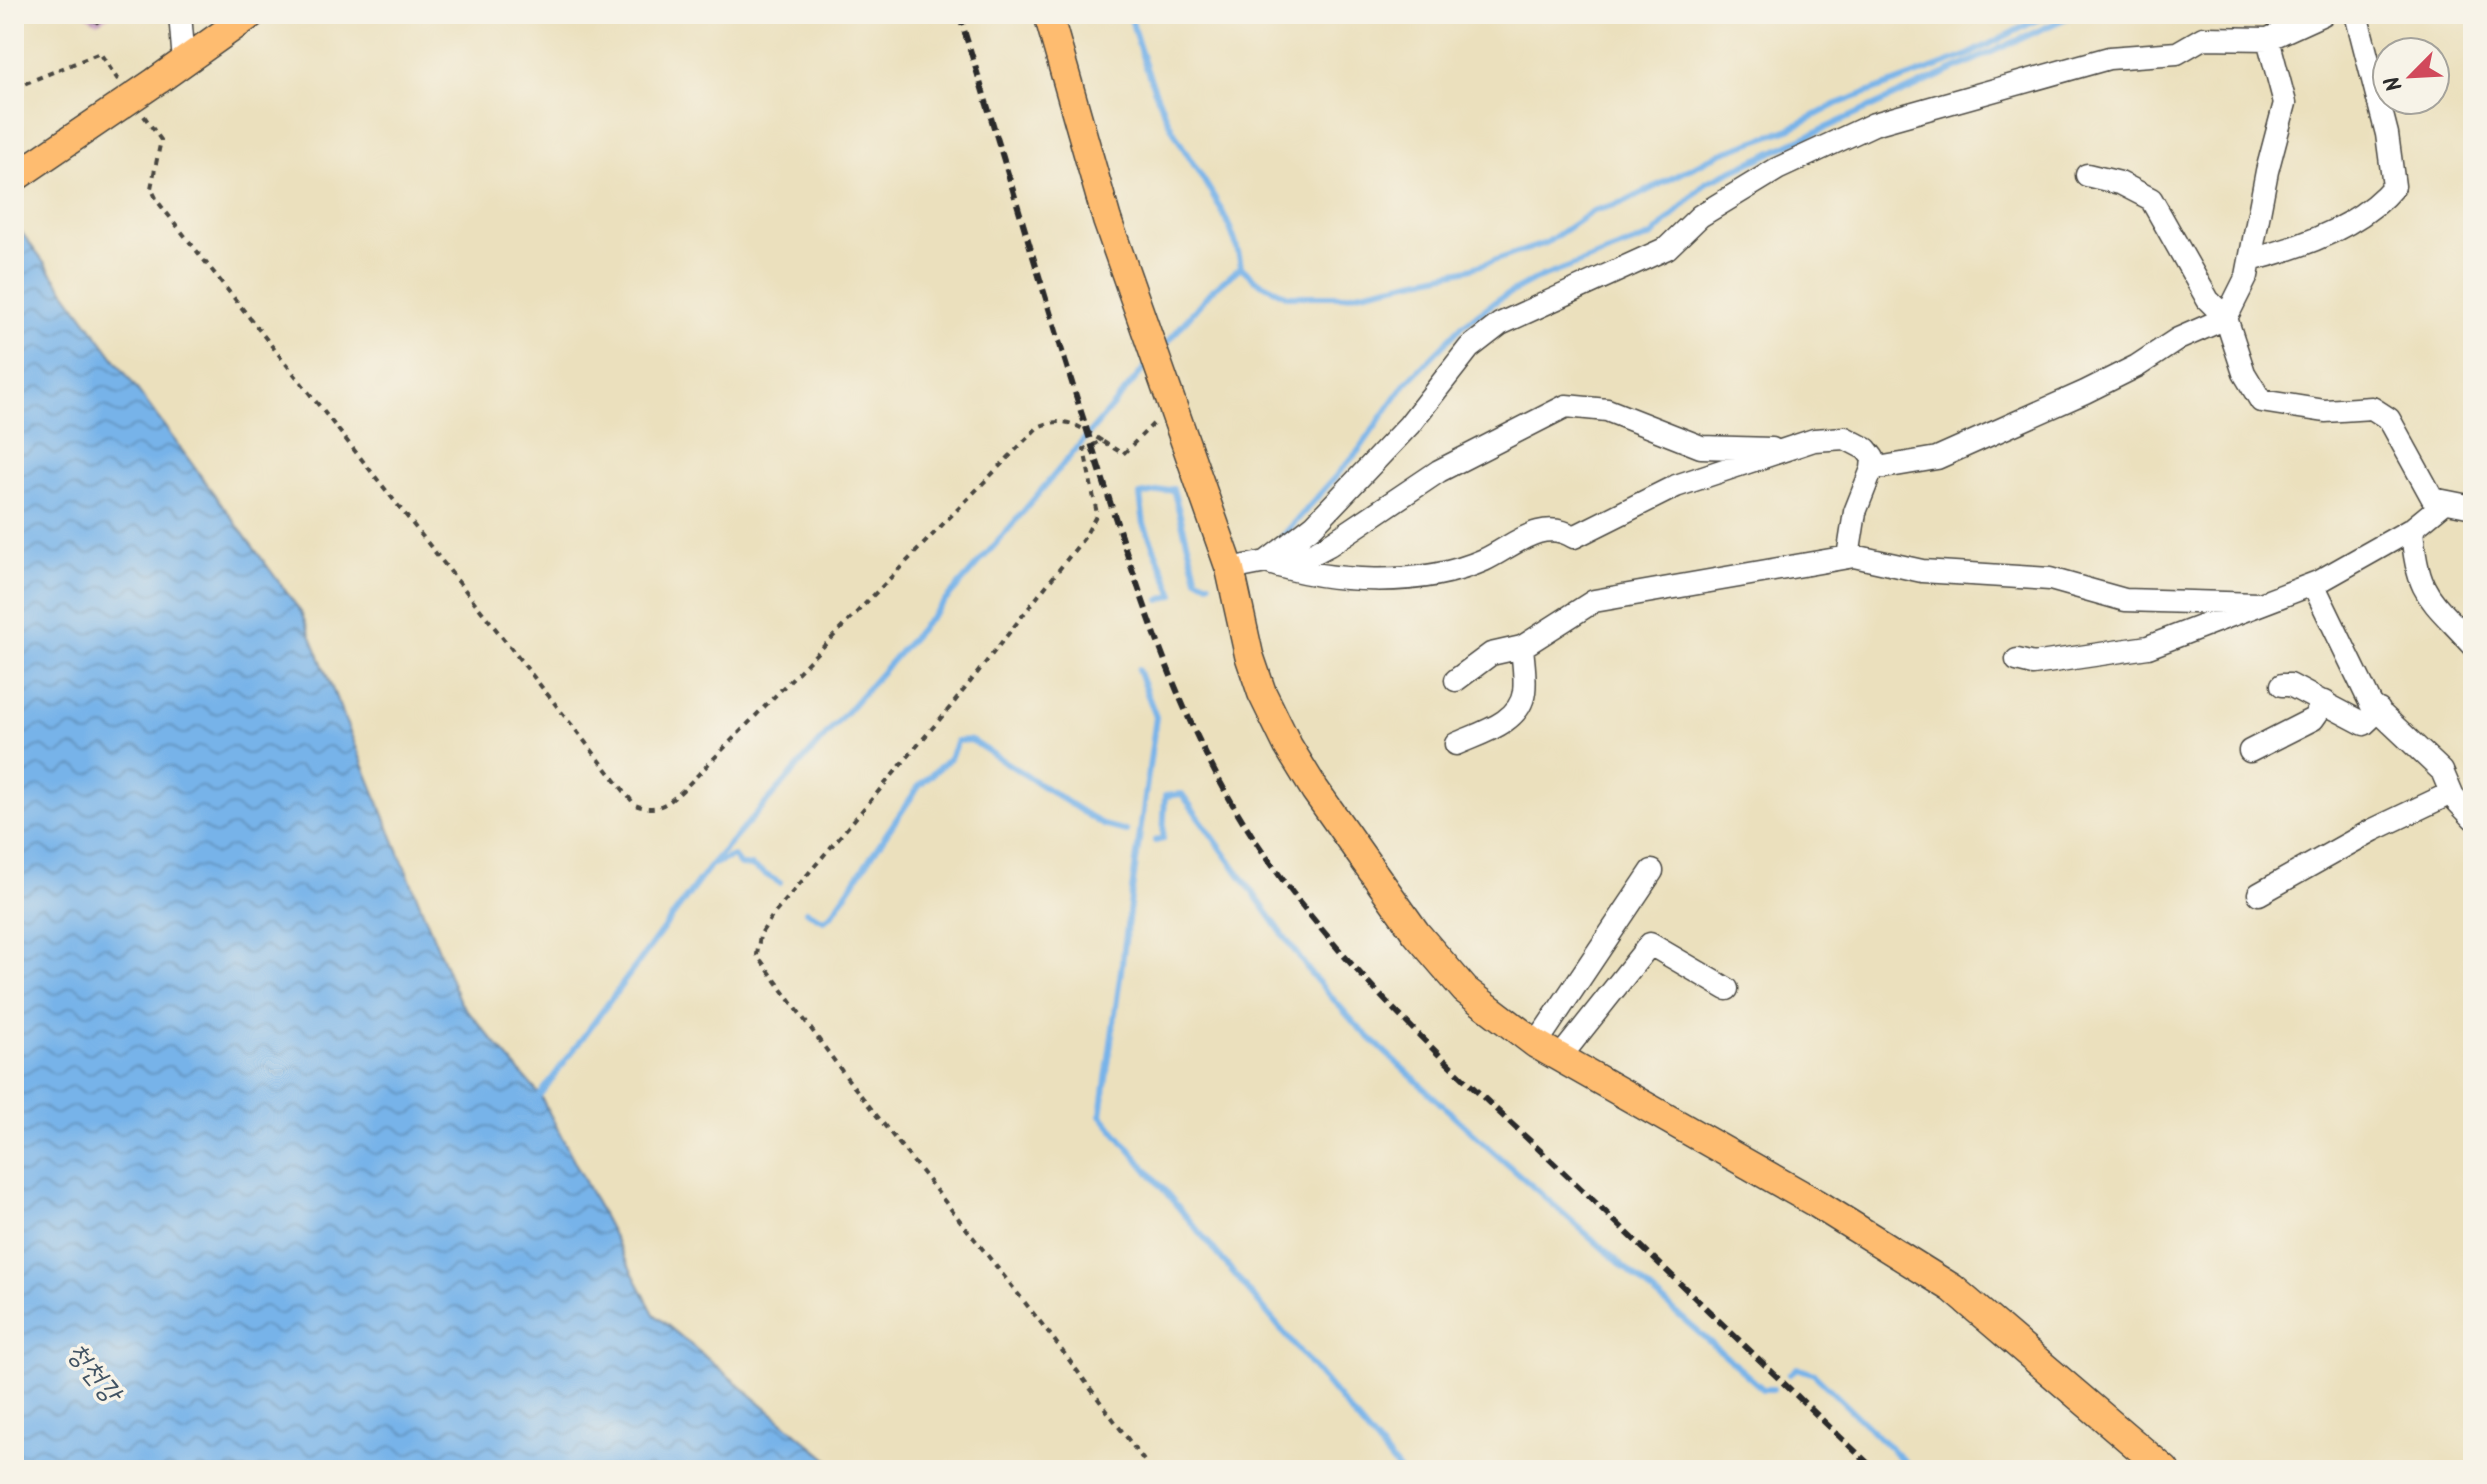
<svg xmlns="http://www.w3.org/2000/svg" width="2487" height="1484" font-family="Kalam,'Poor Story',sans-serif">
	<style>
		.water { fill: url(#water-waves); stroke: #516f8a; stroke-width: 2 }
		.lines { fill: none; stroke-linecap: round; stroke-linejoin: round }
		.stream { stroke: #77b3e9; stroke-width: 6 }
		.building { fill: url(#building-cross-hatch) }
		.minor-casing { stroke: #484641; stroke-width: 25 }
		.major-casing { stroke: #484641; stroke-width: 31 }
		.path { stroke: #484641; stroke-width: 4; stroke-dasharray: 6 6; stroke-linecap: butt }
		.minor { stroke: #fff; stroke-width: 22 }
		.major { stroke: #febc70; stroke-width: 28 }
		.rail { stroke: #2b2b2b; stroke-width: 6; stroke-dasharray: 12 6; stroke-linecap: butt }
		.major-bridge-casing { stroke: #484641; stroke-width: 31; stroke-linecap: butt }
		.major-bridge { stroke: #febc70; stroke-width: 28 }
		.labels { text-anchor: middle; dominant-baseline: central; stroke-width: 7; stroke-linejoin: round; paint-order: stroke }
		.water-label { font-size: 28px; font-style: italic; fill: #425464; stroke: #f7f3e8 }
	</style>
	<defs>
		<pattern id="water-waves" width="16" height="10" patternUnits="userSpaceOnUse" patternTransform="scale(2)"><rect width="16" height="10" fill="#77b3e9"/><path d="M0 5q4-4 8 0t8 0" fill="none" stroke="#6292bd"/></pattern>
		<pattern id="building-cross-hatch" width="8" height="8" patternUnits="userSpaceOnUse" patternTransform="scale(2)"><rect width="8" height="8" fill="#cb9fc5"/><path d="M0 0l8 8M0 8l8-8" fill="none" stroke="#a582a0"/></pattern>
	</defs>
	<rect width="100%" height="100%" fill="#f7f3e8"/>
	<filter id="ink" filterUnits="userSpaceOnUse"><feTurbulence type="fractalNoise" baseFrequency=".0125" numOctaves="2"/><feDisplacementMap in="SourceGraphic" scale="16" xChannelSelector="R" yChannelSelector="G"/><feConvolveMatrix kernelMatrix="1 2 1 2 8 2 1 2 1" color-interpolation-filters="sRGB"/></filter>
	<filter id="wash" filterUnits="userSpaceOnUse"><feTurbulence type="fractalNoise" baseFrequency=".006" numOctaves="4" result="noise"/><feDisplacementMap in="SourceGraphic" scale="32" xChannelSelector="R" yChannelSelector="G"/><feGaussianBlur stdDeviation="1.8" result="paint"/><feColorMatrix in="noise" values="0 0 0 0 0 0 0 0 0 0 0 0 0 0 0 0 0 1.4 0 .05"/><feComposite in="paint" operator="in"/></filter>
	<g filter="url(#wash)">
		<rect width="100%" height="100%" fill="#ebe0bd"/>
		<!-- water -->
		<path class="water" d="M14 222 301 612 460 1002 540 1095 654 1314 841 1470H14Z"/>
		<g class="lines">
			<!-- stream -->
			<path class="stream" d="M1130 14C1140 54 1154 93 1173 130 1197 175 1234 215 1241 267
				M1161 350 1210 292 1241 267 1255 280 1288 296H1343L1469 269 1546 243 1593 211 1627 201 1721 153 1789 129 1837 104 1966 56 2049 14
				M1281 538 1359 450 1405 384 1463 325 1499 299 1534 280 1652 236 1707 182 2075 14
				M1160 600 1174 595 1144 524 1140 495 1173 489 1197 578 1209 583
				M1138 670 1156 717 1101 1115 1399 1470
				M1155 841 1163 839 1165 796 1182 794 1312 975 1358 1027 1490 1149 1763 1389H1773
				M714 864 733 856 740 865 751 866 780 883
				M806 911 824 920 832 914 919 786 950 758 957 741 971 740 1103 825 1126 831
				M540 1095 710 866 1000 539 1148 364
				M1790 1374 1797 1368 1814 1374 1913 1470"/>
		</g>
		<g id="blocks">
			<!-- building -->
			<path class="building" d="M83 14H113L97 23Z"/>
		</g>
	</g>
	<g filter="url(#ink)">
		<use href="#blocks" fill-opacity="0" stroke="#484641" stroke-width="2"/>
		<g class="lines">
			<defs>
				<path id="minor" d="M180 14 184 62
					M2268 39 2285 103 2267 171 2247 276 2226 318 2244 373 2261 401 2325 411 2372 408 2389 419 2433 499 2473 507
					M2250 260C2299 248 2361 226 2394 186L2387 134 2356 14
					M2412 529C2417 597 2430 597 2473 645
					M1848 557 1855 512 1872 469 1937 458 2085 392 2137 366 2178 339 2226 318 2208 300 2151 199 2120 183 2087 175
					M1271 561 1310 555 1329 545 1439 471 1566 406 1607 410 1701 447 1772 449
					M1266 562C1329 583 1421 588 1484 560 1514 546 1541 517 1574 537L1676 486 1814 440 1845 438 1866 449 1873 458 1872 469
					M1230 569 1266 562 1314 525 1409 425 1469 348 1500 324 1667 248 1700 216 1777 169 1874 124 2109 58 2177 53 2203 38 2268 39 2323 14
					M2313 584 2371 704 2442 771 2453 797 2473 818
					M2017 660 2033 664 2148 647 2318 582 2412 529 2445 502
					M1456 680 1491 654 1522 647 1594 601 1854 556 1922 571 2050 579 2125 600 2258 604
					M2282 685H2290L2364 724 2379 710
					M1456 744C1480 733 1520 723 1524 692 1526 678 1523 661 1522 647
					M2250 751 2313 719 2325 702
					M2259 894 2373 830 2451 793
					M1536 1044 1652 871
					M1561 1056 1650 944 1727 989"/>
				<path id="major" d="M1048 14 1107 220 1230 569 1249 655 1262 693 1288 746 1315 790 1416 933 1465 990 1536 1044 1816 1203 1952 1288 2165 1470
					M158 80 251 14"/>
			</defs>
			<!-- minor casing -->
			<use href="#minor" class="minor-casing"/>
			<!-- major casing -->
			<use href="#major" class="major-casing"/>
			<!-- path -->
			<path class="path" d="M14 88 100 53 118 80
				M144 116 161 140 151 188 158 202 635 805C657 813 668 804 684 789L1038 427C1065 415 1079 426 1102 441
				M1151 1470 1049 1333 847 1078 757 955 760 935 773 915 952 705 1084 538 1097 514 1084 449 1102 441 1123 454 1153 424"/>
			<!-- minor -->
			<use href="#minor" class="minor"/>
			<!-- major -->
			<use href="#major" class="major"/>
			<!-- rail -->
			<path class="rail" d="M959 14C1004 158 1046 303 1092 446 1129 559 1162 673 1218 778 1301 933 1434 1051 1561 1170 1666 1269 1770 1371 1875 1470"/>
			<defs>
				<path id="major-bridge" d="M14 178 158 80"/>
			</defs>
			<!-- major-bridge casing -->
			<use href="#major-bridge" class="major-bridge-casing"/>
			<!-- major-bridge -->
			<use href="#major-bridge" class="major-bridge"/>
		</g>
	</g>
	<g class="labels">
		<!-- water labels -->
		<g class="water-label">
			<text transform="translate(93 1373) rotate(51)">청천강</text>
		</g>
	</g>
	<!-- margin -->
	<rect width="2487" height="1484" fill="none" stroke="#f7f3e8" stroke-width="48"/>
	<!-- north arrow -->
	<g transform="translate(2411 76) rotate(246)"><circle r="38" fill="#f7f3e8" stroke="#a5a39c" stroke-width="2"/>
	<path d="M0-6L14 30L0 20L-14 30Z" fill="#d1495b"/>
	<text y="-12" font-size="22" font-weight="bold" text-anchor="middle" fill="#2b2b2b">N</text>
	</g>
</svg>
